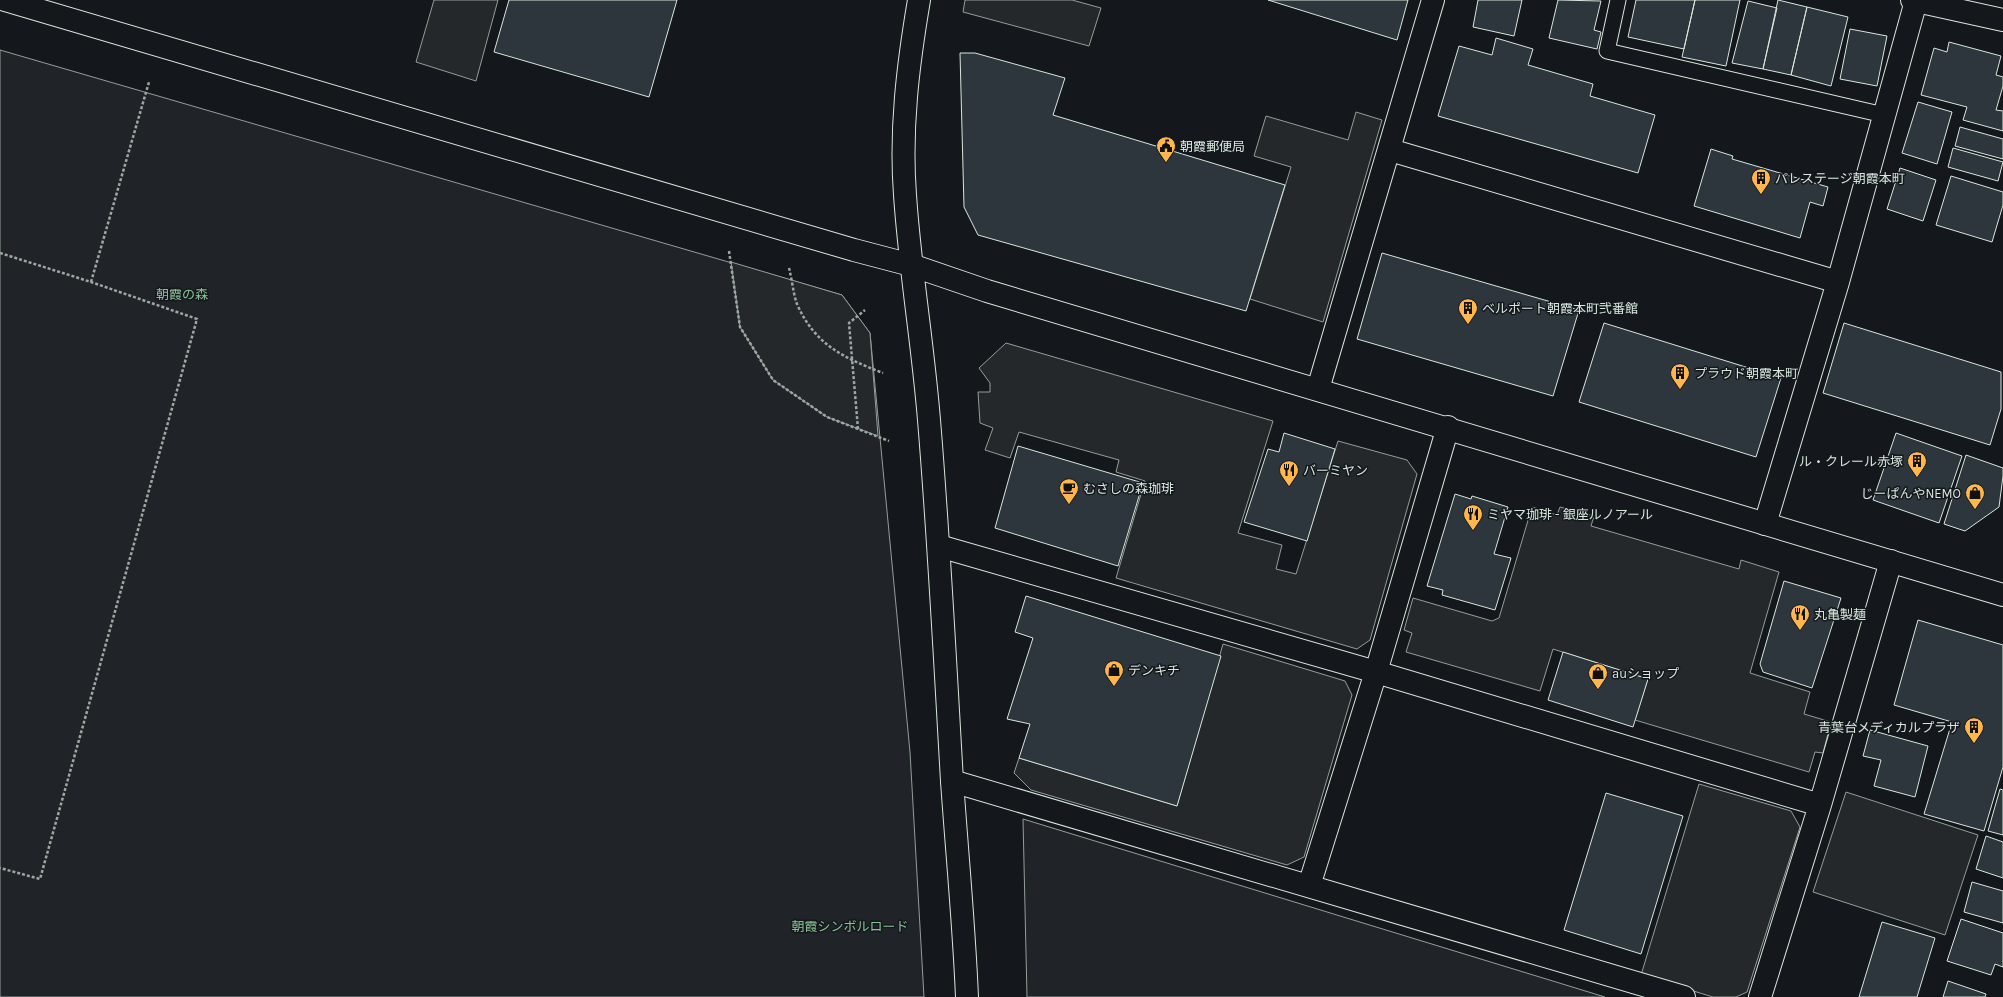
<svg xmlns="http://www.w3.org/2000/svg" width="2003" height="997" font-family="Karla,'Noto Sans JP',sans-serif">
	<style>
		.green { fill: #202428; stroke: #939e99 }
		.parking { fill: #24282b; stroke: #939e99 }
		.building { fill: #2c363c; stroke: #d8e6dc }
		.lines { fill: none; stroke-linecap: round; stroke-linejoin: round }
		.service-casing { stroke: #d8e6dc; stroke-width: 17 }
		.minor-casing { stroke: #d8e6dc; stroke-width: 24 }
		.tertiary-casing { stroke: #d8e6dc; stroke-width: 24 }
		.path { stroke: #9da8a2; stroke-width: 2.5; stroke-dasharray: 3 2; stroke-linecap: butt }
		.service { stroke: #14181c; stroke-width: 15 }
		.minor { stroke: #14181c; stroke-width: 22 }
		.tertiary { stroke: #14181c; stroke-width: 22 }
		.labels { text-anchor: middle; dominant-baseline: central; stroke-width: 3; stroke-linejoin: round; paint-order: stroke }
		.poi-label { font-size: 13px; fill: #d8e6dc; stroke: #14181c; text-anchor: start }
		.park-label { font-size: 13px; fill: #8ac095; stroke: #14181c }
	</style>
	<rect width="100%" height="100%" fill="#14181c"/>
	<!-- green -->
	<path class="green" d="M0 50 842 295 870 333 910 752 924 997H0Z
		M1023 819 1605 997H1027Z"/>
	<!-- parking -->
	<path class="parking" d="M434 0H498L476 81 416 62Z
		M965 0H1072L1101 8 1089 46 963 12Z
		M1356 112 1382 120 1323 322 1250 299 1291 167 1254 156 1266 116 1348 140Z
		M731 262 842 295 870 333 878 436 827 417 773 380 740 327Z
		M1006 343 1273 421 1238 533 1282 545 1276 569 1296 574 1338 441 1407 460 1417 474 1370 640 1357 649 1116 578 1145 481 1116 472 1119 460 1019 432 1010 458 985 450 993 428 980 423 978 392H990V383L979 368Z
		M1532 507 1557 515 1560 507 1594 516 1591 526 1739 569 1741 560 1779 572 1750 673 1810 692 1804 714 1831 722 1823 753 1815 752 1809 772 1635 720 1648 679 1553 649 1540 691 1406 652 1412 633 1404 630 1413 598 1492 621 1499 618Z
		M1223 644 1345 681 1352 695 1304 857 1287 865 1031 790 1014 773 1019 758 1177 806Z
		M1699 784 1791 811 1800 827 1747 992 1736 997H1713L1641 975Z
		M1846 792 1978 835 1945 935 1813 892Z"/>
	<!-- building -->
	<path class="building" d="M509 0H677L649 97 494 52Z
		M1268 0H1408L1397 40Z
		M1478 0H1522L1514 36 1473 27Z
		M1558 0 1601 1 1594 30 1601 32 1597 49 1549 38Z
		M1636 0H1695L1684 49 1628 37Z
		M1695 0H1740L1726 66 1682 57Z
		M1778 0 1807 7 1791 75 1763 69Z
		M1748 1 1777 8 1763 69 1732 63Z
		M1807 7 1848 17 1831 86 1791 75Z
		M1850 29 1887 36 1877 86 1840 79Z
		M1496 38 1533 49 1528 65 1593 84 1590 96 1655 115 1638 173 1438 116 1459 46 1492 55Z
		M1949 42 2001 56 1996 75 2003 77V86L1996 110 2003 111V131L1963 120 1967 107 1921 95 1934 48 1947 52Z
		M960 53H975L1065 78 1053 115 1285 185 1246 311 978 235 964 207Z
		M1918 102 1952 112 1937 164 1902 153Z
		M1960 127 2003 139V159L1955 146Z
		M1953 148 2003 162 1998 181 1948 167Z
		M1711 149 1733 156 1732 159 1828 187 1823 206 1810 202 1800 238 1694 206Z
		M1900 168 1936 180 1923 221 1887 209Z
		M1951 176 2003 192V205L1992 242 1936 225Z
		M1382 253 1579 310 1553 396 1357 339Z
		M1604 323 1781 378 1756 457 1579 402Z
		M1844 323 2001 372V409L1990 445 1823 393Z
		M1284 433 1335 449 1307 541 1244 522 1268 449 1279 452Z
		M1896 433 1962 456 1939 523 1873 500Z
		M1018 446 1143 483 1118 566 995 528Z
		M1966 455 2003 468V476L1999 507 1965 531 1944 524Z
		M1455 494 1471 499 1472 496 1508 507 1494 554 1511 558 1495 610 1442 595 1443 590 1427 586Z
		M1784 581 1841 598 1812 688 1763 672 1760 664Z
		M1026 596 1221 656 1177 806 1019 758 1030 724 1007 719 1033 638 1015 632Z
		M1918 620 2003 645V767L1984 831 1924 814 1952 722 1894 705Z
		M1563 652 1648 679 1633 727 1548 700Z
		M1870 730 1928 746 1915 797 1874 786 1881 760 1863 756Z
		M2000 789 2003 790V835L1988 831Z
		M1606 793 1683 816 1641 954 1564 930Z
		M1986 836 2003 842V878L1976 869Z
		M1972 882 2003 891V923L1964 912Z
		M1961 919 2003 933V967L1995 964 1991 975 1947 961Z
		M1882 922 1935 938 1917 997H1859Z
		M1948 981 1986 994 1985 997H1943Z"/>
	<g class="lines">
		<defs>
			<path id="service" d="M1618 0 1607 51 1884 115"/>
			<path id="minor" d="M1390 150 1838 282
				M1318 389 1433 0
				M1765 524 1838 282 1916 1
				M939 546 1376 672 1820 805
				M952 781 1684 997
				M1309 886 1376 672 1448 427
				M1760 997 1820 805 1891 561"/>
			<path id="tertiary" d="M5 0 854 250 911 265 987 291 2003 595
				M919 0C908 65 900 129 905 195 910 270 923 345 929 420 939 540 945 661 952 781 957 853 964 925 967 997
				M1912 0 2003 20"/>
		</defs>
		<!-- service casing -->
		<use href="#service" class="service-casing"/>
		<!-- minor casing -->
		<use href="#minor" class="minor-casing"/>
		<!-- tertiary casing -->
		<use href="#tertiary" class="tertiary-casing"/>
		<!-- path -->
		<path class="path" d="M729 251 740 327 773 380 827 417 889 441
			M0 253 91 282 197 319 40 879 0 868
			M789 268C792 279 793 293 797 304 815 345 844 358 883 373
			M91 282 149 82
			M858 429 849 323 865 310"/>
		<!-- service -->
		<use href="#service" class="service"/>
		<!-- minor -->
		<use href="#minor" class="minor"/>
		<!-- tertiary -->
		<use href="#tertiary" class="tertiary"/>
	</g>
	<!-- icons -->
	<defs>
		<symbol id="civic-pin" viewBox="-11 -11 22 30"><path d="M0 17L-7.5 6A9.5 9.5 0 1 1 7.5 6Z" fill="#ffb74d" stroke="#14181c"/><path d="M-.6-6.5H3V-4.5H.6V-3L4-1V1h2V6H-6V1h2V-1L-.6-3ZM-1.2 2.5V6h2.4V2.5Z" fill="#111"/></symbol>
		<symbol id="building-pin" viewBox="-11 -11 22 30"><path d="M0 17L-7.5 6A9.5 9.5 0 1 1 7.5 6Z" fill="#ffb74d" stroke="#14181c"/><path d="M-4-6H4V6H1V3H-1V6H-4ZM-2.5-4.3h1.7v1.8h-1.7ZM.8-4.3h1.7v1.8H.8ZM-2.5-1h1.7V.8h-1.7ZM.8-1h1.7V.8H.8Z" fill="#111"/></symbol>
		<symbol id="restaurant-pin" viewBox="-11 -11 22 30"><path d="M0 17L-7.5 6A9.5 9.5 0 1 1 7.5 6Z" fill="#ffb74d" stroke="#14181c"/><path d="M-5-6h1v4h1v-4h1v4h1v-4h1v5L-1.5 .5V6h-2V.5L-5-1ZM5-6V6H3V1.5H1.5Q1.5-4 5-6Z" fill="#111"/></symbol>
		<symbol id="cafe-pin" viewBox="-11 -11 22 30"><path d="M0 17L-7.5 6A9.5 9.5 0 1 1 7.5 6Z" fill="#ffb74d" stroke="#14181c"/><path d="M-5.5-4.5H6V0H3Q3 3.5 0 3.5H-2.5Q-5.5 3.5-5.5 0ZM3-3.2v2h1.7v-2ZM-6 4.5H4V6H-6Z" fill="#111"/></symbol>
		<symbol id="shop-pin" viewBox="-11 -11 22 30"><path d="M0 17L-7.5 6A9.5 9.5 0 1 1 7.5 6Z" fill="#ffb74d" stroke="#14181c"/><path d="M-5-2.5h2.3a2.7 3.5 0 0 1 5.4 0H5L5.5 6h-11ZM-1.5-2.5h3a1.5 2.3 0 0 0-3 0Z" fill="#111"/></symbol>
	</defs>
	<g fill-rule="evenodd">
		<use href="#civic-pin" x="1155" y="135" width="22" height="30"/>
		<use href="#building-pin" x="1750" y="167" width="22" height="30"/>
		<use href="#building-pin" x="1457" y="297" width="22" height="30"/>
		<use href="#building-pin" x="1669" y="362" width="22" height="30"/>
		<use href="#building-pin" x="1906" y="450" width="22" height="30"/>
		<use href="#restaurant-pin" x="1278" y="459" width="22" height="30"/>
		<use href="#cafe-pin" x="1058" y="477" width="22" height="30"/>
		<use href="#shop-pin" x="1964" y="482" width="22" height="30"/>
		<use href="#restaurant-pin" x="1462" y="503" width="22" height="30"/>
		<use href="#restaurant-pin" x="1789" y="603" width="22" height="30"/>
		<use href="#shop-pin" x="1103" y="659" width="22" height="30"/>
		<use href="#shop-pin" x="1587" y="662" width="22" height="30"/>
		<use href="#building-pin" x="1963" y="716" width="22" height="30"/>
	</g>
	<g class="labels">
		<!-- poi labels -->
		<g class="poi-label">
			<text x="1180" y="146">朝霞郵便局</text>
			<text x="1775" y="178">パレステージ朝霞本町</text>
			<text x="1482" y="308">ベルポート朝霞本町弐番館</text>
			<text x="1694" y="373">プラウド朝霞本町</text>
			<text x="1903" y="461" text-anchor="end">ル・クレール赤塚</text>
			<text x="1303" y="470">バーミヤン</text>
			<text x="1083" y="488">むさしの森珈琲</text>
			<text x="1961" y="493" text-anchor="end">じーぱんやNEMO</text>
			<text x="1487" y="514">ミヤマ珈琲 - 銀座ルノアール</text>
			<text x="1814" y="614">丸亀製麺</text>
			<text x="1128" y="670">デンキチ</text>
			<text x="1612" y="673">auショップ</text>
			<text x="1960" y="727" text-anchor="end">青葉台メディカルプラザ</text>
		</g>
		<!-- park labels -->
		<g class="park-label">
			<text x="182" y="294">朝霞の森</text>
			<text x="850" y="926">朝霞シンボルロード</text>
		</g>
	</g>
</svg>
